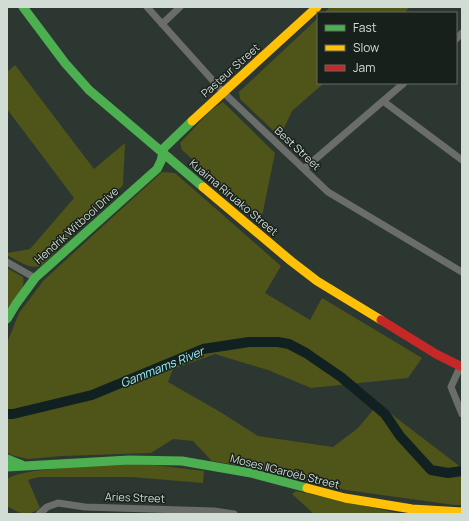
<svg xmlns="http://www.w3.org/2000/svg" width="469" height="521" font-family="Manrope,sans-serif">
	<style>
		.green { fill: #4f5418 }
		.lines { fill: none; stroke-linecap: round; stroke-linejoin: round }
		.river { stroke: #112122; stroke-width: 10 }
		.street { stroke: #6a6d6a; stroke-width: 7 }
		.fast { stroke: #4caf50; stroke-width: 9 }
		.slow { stroke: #ffc107; stroke-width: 9 }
		.jam { stroke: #c62828; stroke-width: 9 }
		.labels { text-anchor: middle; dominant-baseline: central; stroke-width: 3; stroke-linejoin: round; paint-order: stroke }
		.street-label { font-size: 11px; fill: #d1dcd5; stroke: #18201b }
		.water-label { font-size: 12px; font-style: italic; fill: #9af6fd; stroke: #18201b }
	</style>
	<rect width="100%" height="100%" fill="#2d3731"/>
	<!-- green -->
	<path class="green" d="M330 7H410L404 13H324Z
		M318 18V83H324L292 111 280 137 240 99 239 92Z
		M15 65 94 169 125 143 123 185 42 265C31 271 17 260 7 255V253L30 249 74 198 7 109V72Z
		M223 102 275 153 261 221 182 150 180 143 211 110Z
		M162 172 175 173 281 266 265 293 310 320 322 298 422 358 408 378 311 388 268 370 215 354 173 369 168 382 222 413 258 436 333 447 358 428 378 404 462 468V505H454L346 490 279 472 212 461 193 441 173 439 151 453 62 456 28 459 11 455 7 452V343L19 313 44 280Z
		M7 268 23 277C26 290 14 302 7 312Z
		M108 464H146L204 471 203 483 132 477H39L28 480 40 508C25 518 22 514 7 506V479C15 474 25 473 34 471Z
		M296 491 402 514H314L292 494Z"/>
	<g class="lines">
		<!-- river -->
		<path class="river" d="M7 414H13L92 395 203 349 249 342H278L289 344 306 353 341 377 385 414 400 436 431 470 448 473 462 471"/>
		<!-- street -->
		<path class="street" d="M147 7 224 93 328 192 462 272
			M162 24 180 7
			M456 39 462 33
			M383 101 462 160
			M305 168 404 83
			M7 262 35 278
			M460 367 451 387 462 414
			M39 514 47 507 58 503 85 507 214 511 234 514"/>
		<!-- fast -->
		<path class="fast" d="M23 7 65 63 89 90 203 187
			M7 319 16 304 35 278 157 169 161 161 164 148 192 121
			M7 459 22 465
			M7 467 129 460 182 461 251 473 307 488"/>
		<!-- slow -->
		<path class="slow" d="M192 121 317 7
			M203 187 291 261 317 281 381 320
			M307 488 345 498 412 509 462 512"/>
		<!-- jam -->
		<path class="jam" d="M381 320 436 354 462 367"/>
	</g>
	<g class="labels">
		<!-- street labels -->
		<g class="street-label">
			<text transform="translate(230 70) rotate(-42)">Pasteur Street</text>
			<text transform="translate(298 148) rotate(43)">Best Street</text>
			<text transform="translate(234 197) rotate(40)">Kuaima Riruako Street</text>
			<text transform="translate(76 225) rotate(-42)">Hendrik Witbooi Drive</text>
			<text transform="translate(285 471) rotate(14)">Moses ǁGaroëb Street</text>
			<text transform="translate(135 497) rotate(2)">Aries Street</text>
		</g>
		<!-- water labels -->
		<g class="water-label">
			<text transform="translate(162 367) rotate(-22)">Gammams River</text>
		</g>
	</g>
	<!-- border -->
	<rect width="469" height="521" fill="none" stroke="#d1dcd5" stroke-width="16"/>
	<!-- legend -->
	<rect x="317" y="12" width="140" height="72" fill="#18201b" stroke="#626b65"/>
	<rect x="325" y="25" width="20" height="6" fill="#4caf50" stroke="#626b65"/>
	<text x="353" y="32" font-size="12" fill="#d1dcd5">Fast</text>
	<rect x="325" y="45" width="20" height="6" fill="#ffc107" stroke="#626b65"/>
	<text x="353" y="52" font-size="12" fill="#d1dcd5">Slow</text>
	<rect x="325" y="65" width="20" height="6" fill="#c62828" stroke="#626b65"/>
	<text x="353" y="72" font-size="12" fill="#d1dcd5">Jam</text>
</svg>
